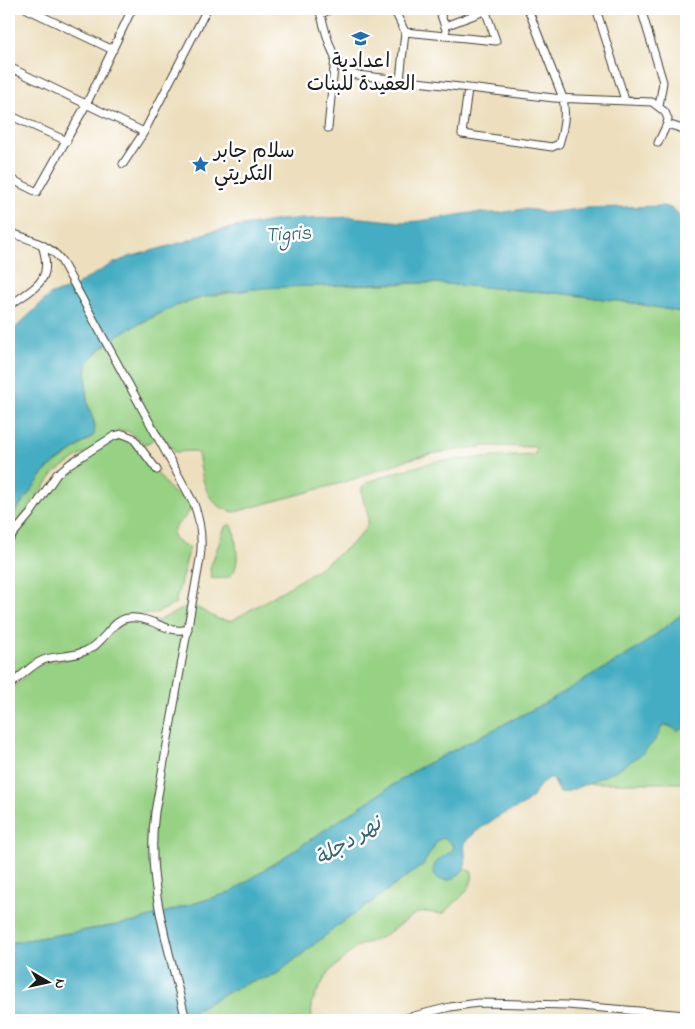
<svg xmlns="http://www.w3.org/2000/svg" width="695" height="1029" font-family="'Indie Flower','Playpen Sans Arabic',sans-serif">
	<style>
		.green { fill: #97d184; stroke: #5a7650 }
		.water { fill: #44adc3; stroke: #306470 }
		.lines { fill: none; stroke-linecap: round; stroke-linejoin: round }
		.street-casing { stroke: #3b3934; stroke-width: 9 }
		.street { stroke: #fff; stroke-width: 7 }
		.labels { text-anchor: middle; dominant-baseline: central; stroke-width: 5; stroke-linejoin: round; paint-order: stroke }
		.poi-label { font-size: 20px; fill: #1c1c1c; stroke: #fff }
		.water-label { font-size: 21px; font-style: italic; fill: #306470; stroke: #fff }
	</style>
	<rect width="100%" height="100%" fill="#fff"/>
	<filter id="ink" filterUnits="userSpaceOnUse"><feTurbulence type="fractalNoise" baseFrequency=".02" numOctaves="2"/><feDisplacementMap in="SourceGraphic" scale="10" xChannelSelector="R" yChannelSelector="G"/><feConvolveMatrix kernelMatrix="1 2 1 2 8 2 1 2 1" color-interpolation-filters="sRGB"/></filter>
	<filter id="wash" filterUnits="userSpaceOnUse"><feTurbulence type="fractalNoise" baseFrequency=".0096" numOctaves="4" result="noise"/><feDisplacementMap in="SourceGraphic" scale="20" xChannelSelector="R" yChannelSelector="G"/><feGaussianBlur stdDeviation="1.12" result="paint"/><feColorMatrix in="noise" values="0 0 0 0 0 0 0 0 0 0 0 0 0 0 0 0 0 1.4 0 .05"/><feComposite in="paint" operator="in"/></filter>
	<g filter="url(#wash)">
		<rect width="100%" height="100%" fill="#eddfbd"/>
		<!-- green -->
		<path class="green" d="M433 283 566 294 633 303 686 313V611L637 649 600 671 545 703 417 769 231 892 134 922 9 943V690L41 663 76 658 97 648 120 624 130 620 157 621 184 608 194 606 218 619 229 621 233 620C257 605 366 547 368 521 369 510 360 499 362 487L368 482 396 472 438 461 493 457 535 455 536 447 488 446 435 453 406 460 348 481 235 512C204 507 203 479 198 454L194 451 175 452 162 435C155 437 152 442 145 444L128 431H118L54 473 9 535V520L47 469 91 438 95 424 88 405 86 393 87 363 101 349 121 333 176 306 206 297 267 287Z
			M120 436 131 439 172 492 193 505 190 512 187 513C185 519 181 521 177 525 166 537 180 544 190 547L175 604 159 612 151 614 119 617C107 627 99 641 84 648 70 655 57 650 46 654 34 658 18 675 9 683V545L55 481C73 462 97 450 120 436Z
			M229 525 232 526 234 530C237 552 245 584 211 578L210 568 225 527Z
			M665 725C674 727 677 733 686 727V779L682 783H589C611 773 631 763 649 746 655 740 659 728 665 725Z
			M444 838 451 842 453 849 449 853 436 862 441 880C451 882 457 876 465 869L472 872C476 889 453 903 443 914L425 912 415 914 382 937 356 947 327 974 311 1004 312 1020H178C202 1008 223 993 248 983 258 978 268 979 278 973L335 928 423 865 437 840Z"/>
		<!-- water -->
		<path class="water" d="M662 206C690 209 674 231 686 247V313L633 303 566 294 433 283H409C380 283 351 285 322 286 273 287 222 288 176 306 163 311 150 318 138 324 119 334 100 346 87 363 86 376 85 391 88 404 90 414 97 424 94 435L47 469 9 520V334L51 294 74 288 84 280 112 264 129 257 187 241 208 232 279 220 352 217 402 222 419 221 470 213H499L523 209 535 210 545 213 587 208Z
			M686 611V727L678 731 668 725 662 726C660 730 659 734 657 737 641 763 594 781 566 792L560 793 553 779 550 778C540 780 535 796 527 802 520 808 511 810 503 814 491 821 478 829 468 839 458 849 475 862 457 876 452 880 448 881 442 880 438 879 435 878 434 874 429 861 448 856 453 849L452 844 444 838 438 840 423 865 335 928 278 973 267 978 249 982 222 995 178 1020H9V943L134 922 231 892 417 769 545 703 600 671 637 649Z"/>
	</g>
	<g filter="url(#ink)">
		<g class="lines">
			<defs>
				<path id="street" d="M27 9 113 50
					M319 9C326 31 330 58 348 74L554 98 652 102 665 112 668 119 667 124 658 143
					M394 9 405 32 400 80
					M439 9 446 30
					M596 9 625 100
					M641 9 663 82 659 106
					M9 11 10 9
					M321 14 332 9
					M445 26 485 11
					M405 32 496 41 485 9
					M9 67 144 132
					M468 89 462 134 552 147 559 144C564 130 566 112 563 98L528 9
					M9 115 67 141
					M667 124 686 130
					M328 128 335 58
					M123 164 144 132 207 9
					M9 178 37 192 86 105 132 9
					M9 232C27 239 49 244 61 260L194 504C201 523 203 539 200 559L155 812C145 883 170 952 186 1020
					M9 306C36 286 54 282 42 245
					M9 539 30 514 57 474 71 463 114 436 123 434 133 438 157 470
					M9 686C18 679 34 662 46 659 62 655 78 657 93 647 105 639 114 619 129 618 153 616 167 635 188 629
					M398 1020 450 1007 478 1003 567 1005 686 1015"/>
			</defs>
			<!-- street casing -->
			<use href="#street" class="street-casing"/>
			<!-- street -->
			<use href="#street" class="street"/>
		</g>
	</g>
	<!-- icons -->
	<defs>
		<symbol id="school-bare" viewBox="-9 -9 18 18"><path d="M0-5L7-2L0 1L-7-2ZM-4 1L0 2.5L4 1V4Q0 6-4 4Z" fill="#1f6fb2" stroke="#fff" stroke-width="2.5" paint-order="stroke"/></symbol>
		<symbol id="sight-bare" viewBox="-9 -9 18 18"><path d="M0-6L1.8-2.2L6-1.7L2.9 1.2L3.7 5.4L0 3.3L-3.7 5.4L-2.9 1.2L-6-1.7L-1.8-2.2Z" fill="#1f6fb2" stroke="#fff" stroke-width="2.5" paint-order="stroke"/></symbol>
	</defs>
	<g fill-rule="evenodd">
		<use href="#school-bare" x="348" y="26" width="25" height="25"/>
		<use href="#sight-bare" x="188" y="152" width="25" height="25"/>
	</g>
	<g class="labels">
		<!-- poi labels -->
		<g class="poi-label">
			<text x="361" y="62">اعدادية<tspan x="361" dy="23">العقيدة للبنات</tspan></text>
			<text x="214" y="152" text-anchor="start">سلام جابر<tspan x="214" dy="23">التكريتي</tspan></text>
		</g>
		<!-- water labels -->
		<g class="water-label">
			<text transform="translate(288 235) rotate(-3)">Tigris</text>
			<text transform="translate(349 842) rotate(-32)">نهر دجلة</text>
		</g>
	</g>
	<!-- margin -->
	<rect width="695" height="1029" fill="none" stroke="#fff" stroke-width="30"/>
	<!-- north arrow -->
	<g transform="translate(48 982) rotate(99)" stroke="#ffffff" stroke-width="4" paint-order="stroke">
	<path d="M0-4L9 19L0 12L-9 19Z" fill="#1c1c1c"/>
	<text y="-8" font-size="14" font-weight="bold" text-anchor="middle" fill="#1c1c1c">N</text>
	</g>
</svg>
